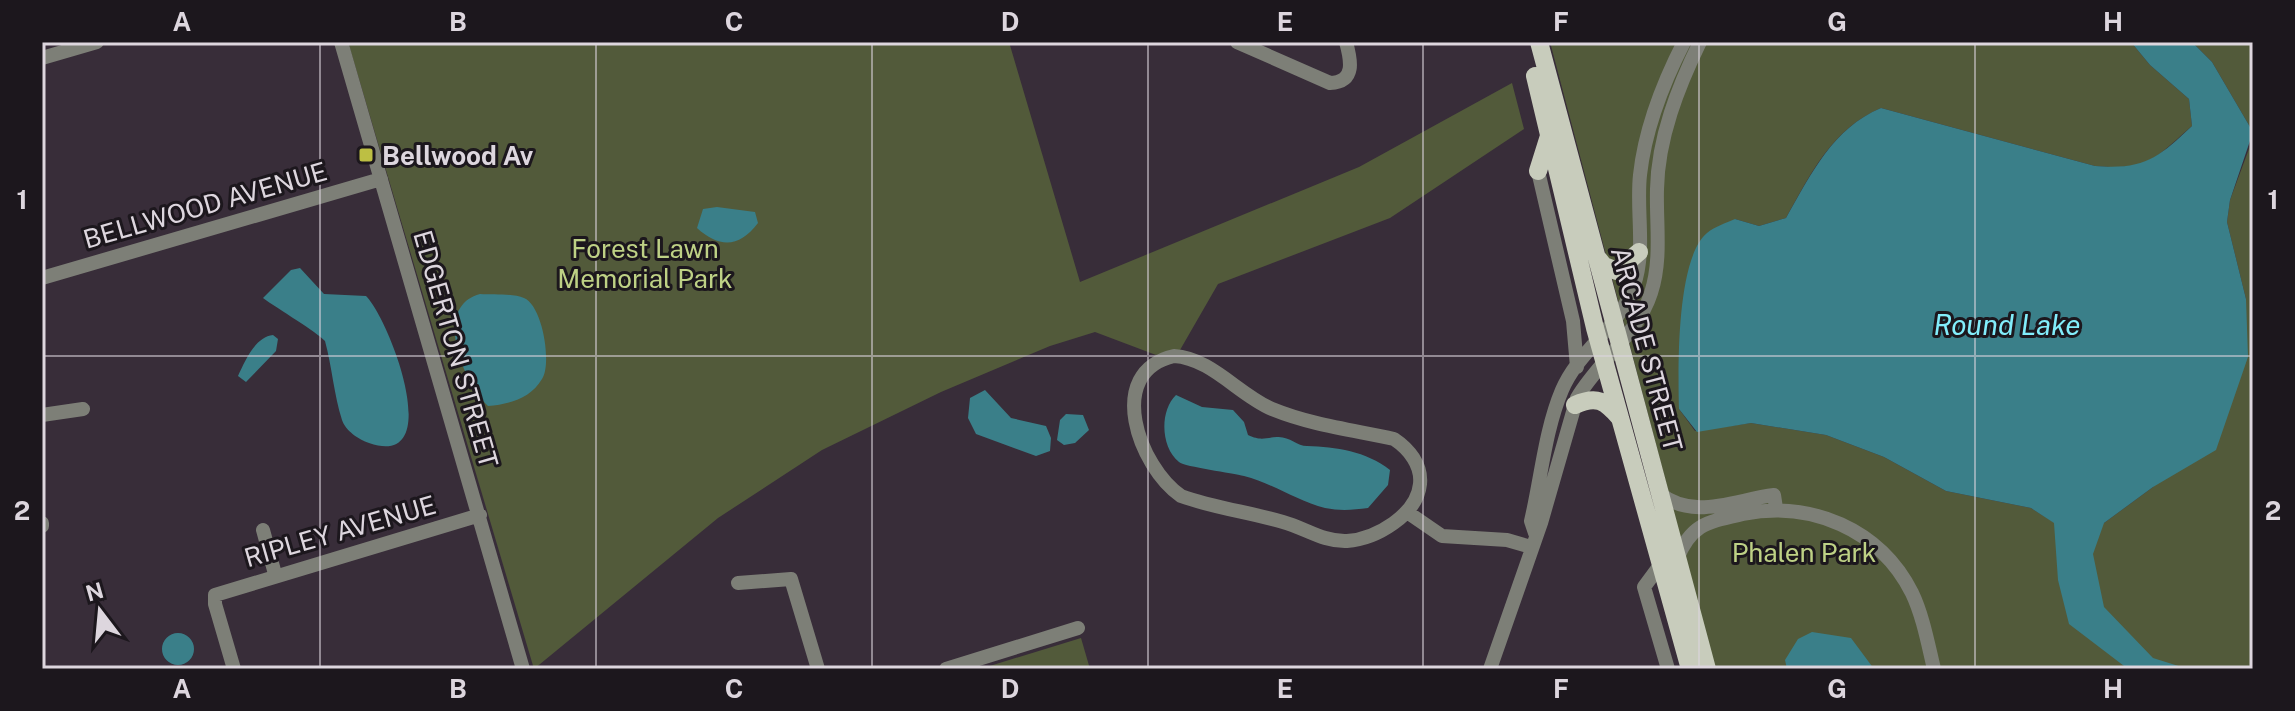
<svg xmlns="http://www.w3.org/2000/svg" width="2295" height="711" font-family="'Public Sans',sans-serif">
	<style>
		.green { fill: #525a3a }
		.water { fill: #3a7f89 }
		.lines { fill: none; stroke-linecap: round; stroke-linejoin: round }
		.minor { stroke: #7d7f77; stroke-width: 14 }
		.major { stroke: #c8ccbc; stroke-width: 18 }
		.grid { fill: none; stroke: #ddd6de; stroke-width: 2; stroke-opacity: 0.55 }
		.poi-dot { fill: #bdbf43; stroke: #1c171d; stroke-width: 3 }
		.labels { text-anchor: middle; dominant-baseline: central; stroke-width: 6; stroke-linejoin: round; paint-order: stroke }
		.poi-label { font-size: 26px; font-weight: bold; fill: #ddd6de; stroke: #1c171d; text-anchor: start }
		.street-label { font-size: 26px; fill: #ddd6de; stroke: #1c171d }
		.park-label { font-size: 26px; fill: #bed185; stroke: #1c171d }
		.water-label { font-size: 28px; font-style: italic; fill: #82edfb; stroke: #1c171d }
		.neatline { fill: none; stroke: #ddd6de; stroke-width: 3 }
		.grid-label { font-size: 26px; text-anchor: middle; font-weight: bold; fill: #ddd6de }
	</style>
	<rect width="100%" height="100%" fill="#382d39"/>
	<!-- green -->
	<path class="green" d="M348 42H1009L1080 282 1359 167 1512 83 1524 129 1390 218 1218 284 1180 350 1156 355 1095 332 1050 346 941 392 822 450 718 518 534 669Z
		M1550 42H2131L2150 65 2189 99 2192 126C2154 159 2148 171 2095 166L1881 108C1832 129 1811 173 1786 218L1759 226 1735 219 1679 409 1695 431 1751 423 1826 435 1884 457 1946 491 2031 508 2055 523H2104L2153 487 2246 299 2227 222 2230 200 2253 138V669H1715Z
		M2192 42H2253V132L2212 62Z
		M1081 638 1090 669H980Z"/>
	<!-- water -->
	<path class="water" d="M2131 42H2192L2212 62 2253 132 2230 200 2227 222 2246 299 2248 357 2216 450 2153 487 2104 523 2093 554 2104 607 2153 658 2188 669H2128L2069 624 2058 580 2054 523 2031 508 1946 491 1884 457 1826 435 1751 423 1697 432 1679 409C1678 370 1676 259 1707 233 1714 227 1726 223 1735 219L1759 226 1786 218C1811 174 1833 128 1881 108L2095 166C2144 170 2158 158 2192 126L2189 99 2150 65Z
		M717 207 755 212 758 223C740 247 720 249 697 228L703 209Z
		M300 268 324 294 366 296C390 320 447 470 369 443 359 440 345 430 342 420 334 395 332 367 325 341 317 332 278 309 263 298L291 270Z
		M480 294C493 295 513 293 524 298 543 306 552 364 542 379 530 399 509 404 488 406 463 382 432 307 480 294Z
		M273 335 278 339 276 351 246 382 238 376C245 361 255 337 273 335Z
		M985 390 1011 418 1046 426 1051 438 1050 451 1036 456 976 434 968 418 970 398Z
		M1176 395 1202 407 1233 410 1244 422 1248 435C1261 441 1264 438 1277 437 1289 436 1297 446 1307 446 1336 447 1366 451 1390 470L1388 485 1368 508C1353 510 1340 511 1325 508 1297 501 1272 483 1244 476 1233 473 1185 467 1179 462 1160 447 1160 410 1176 395Z
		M1066 414 1083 415 1089 430 1075 443 1064 445 1057 440 1060 420Z
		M1812 632 1851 638 1874 669H1787L1785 660 1798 639Z
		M162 649a16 16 0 1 1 32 0a16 16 0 1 1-32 0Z"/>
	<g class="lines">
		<!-- minor -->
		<path class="minor" d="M341 42 523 669
			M1237 42 1330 83C1356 82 1351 60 1346 42
			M42 58 97 42
			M1538 171 1573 321 1577 367
			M42 278 381 179
			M1174 356C1211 358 1239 395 1272 409 1311 425 1353 430 1394 439 1409 449 1422 465 1420 484 1417 515 1376 539 1347 541 1323 542 1305 528 1283 522 1249 512 1214 508 1181 496 1139 467 1104 372 1174 356Z
			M42 415 83 409
			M1659 493C1693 521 1734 500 1774 495L1776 508
			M1407 512 1442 536 1507 540 1531 547
			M42 523V526
			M263 530 275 574
			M1535 533 1531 521C1541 479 1545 430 1562 390 1579 350 1620 327 1634 285 1646 250 1636 211 1640 175 1645 129 1663 83 1684 42
			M1677 559C1691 524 1707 522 1743 514 1810 500 1880 529 1912 593 1923 616 1928 644 1934 669
			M1661 564 1644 587 1668 669
			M738 583 791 579 818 669
			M234 669 215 604V595L480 515
			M946 669 1078 628
			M1490 669 1541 523 1577 398C1598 362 1638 334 1651 293 1662 259 1656 224 1657 189 1658 138 1678 87 1700 42"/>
		<!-- major -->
		<path class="major" d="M1539 42 1707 669
			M1535 76 1595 328 1690 669
			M1538 171 1549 136
			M1596 256 1604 266 1617 271 1639 252
			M1575 405C1597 395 1605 401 1620 418"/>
	</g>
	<!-- grid -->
	<path class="grid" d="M320 42V669M596 42V669M872 42V669M1148 42V669M1423 42V669M1699 42V669M1975 42V669M42 356H2253"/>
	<!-- markers -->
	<rect class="poi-dot" x="358" y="147" width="16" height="16" rx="4"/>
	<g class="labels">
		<!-- poi labels -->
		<g class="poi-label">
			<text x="382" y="155">Bellwood Av</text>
		</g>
		<!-- street labels -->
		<g class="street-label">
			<text transform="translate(205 205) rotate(-16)">BELLWOOD AVENUE</text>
			<text transform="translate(456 349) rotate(74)">EDGERTON STREET</text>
			<text transform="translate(1647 349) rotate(75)">ARCADE STREET</text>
			<text transform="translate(340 531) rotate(-16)">RIPLEY AVENUE</text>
		</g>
		<!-- park labels -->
		<g class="park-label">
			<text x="645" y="248">Forest Lawn<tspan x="645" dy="30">Memorial Park</tspan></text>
			<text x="1804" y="552">Phalen Park</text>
		</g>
		<!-- water labels -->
		<g class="water-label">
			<text x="2007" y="324">Round Lake</text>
		</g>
	</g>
	<!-- border -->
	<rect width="2295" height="711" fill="none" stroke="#1c171d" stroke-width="88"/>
	<!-- north arrow -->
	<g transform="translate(100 611) rotate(344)" stroke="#1c171d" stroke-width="6" paint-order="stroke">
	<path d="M0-6L14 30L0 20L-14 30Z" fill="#ddd6de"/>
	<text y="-12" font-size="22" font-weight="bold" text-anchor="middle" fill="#ddd6de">N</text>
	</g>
	<rect x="44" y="44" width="2207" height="623" class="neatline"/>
	<g class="grid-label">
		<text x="182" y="31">A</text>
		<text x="458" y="31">B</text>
		<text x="734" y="31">C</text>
		<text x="1010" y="31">D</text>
		<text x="1285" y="31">E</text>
		<text x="1561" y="31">F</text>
		<text x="1837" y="31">G</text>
		<text x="2113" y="31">H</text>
		<text x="22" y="209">1</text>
		<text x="2273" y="209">1</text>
		<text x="22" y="520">2</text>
		<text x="2273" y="520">2</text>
		<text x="182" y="698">A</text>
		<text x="458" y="698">B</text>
		<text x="734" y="698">C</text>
		<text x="1010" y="698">D</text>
		<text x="1285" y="698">E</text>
		<text x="1561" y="698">F</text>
		<text x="1837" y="698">G</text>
		<text x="2113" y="698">H</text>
	</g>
</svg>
